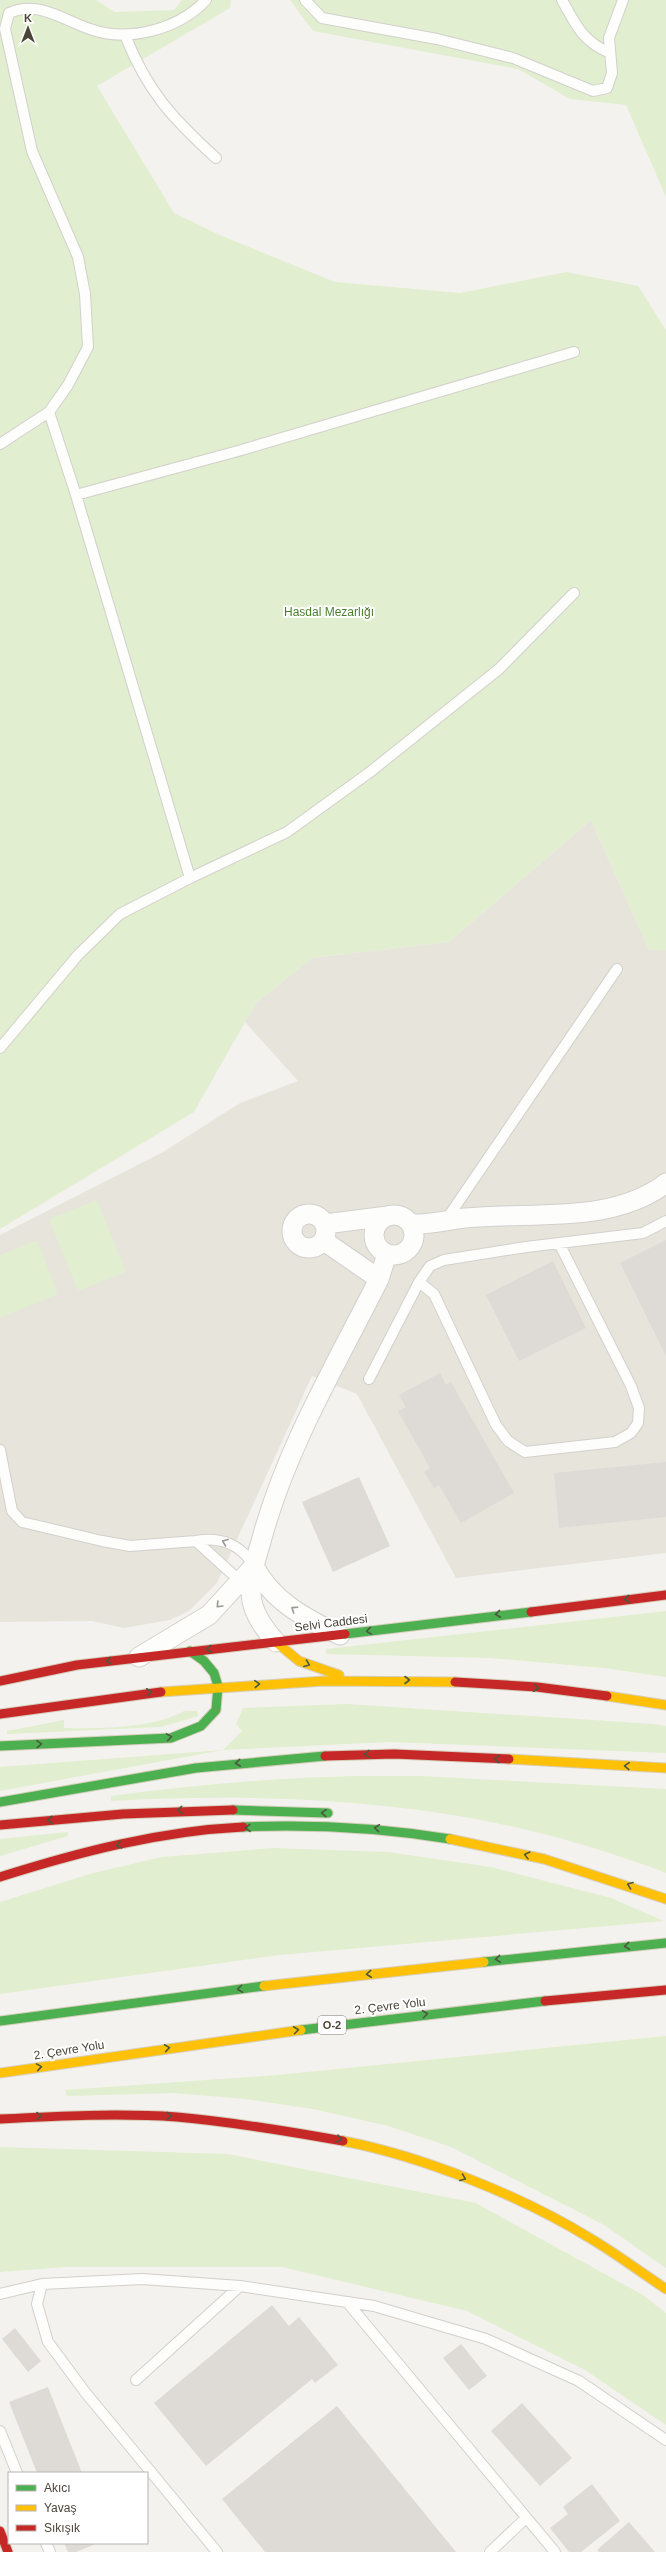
<svg xmlns="http://www.w3.org/2000/svg" width="666" height="2552" font-family="Helvetica,sans-serif">
	<style>
		.residential { fill: #e7e4dc }
		.green { fill: #e1eecf }
		.building { fill: #dedbd6 }
		.lines { fill: none; stroke-linecap: round; stroke-linejoin: round }
		.lane-casing { stroke: #d2d0cb; stroke-width: 12 }
		.street-casing { stroke: #d2d0cb; stroke-width: 21 }
		.fast-casing { stroke: #d6cebb; stroke-width: 11 }
		.slow-casing { stroke: #d6cebb; stroke-width: 11 }
		.jam-casing { stroke: #d6cebb; stroke-width: 11 }
		.lane { stroke: #fdfdfc; stroke-width: 10 }
		.street { stroke: #fdfdfc; stroke-width: 19 }
		.fast { stroke: #4caf50; stroke-width: 9 }
		.slow { stroke: #ffc107; stroke-width: 9 }
		.jam { stroke: #c62828; stroke-width: 9 }
		.oneway { stroke: #9b9791 }
		.oneway2 { stroke: #4b593e }
		.labels { text-anchor: middle; dominant-baseline: central; stroke-width: 4; stroke-linejoin: round; paint-order: stroke }
		.shield { fill: #fff; stroke: #817c74; stroke-width: 1 }
		.shield-label { font-size: 11px; font-weight: bold; fill: #4b4439 }
		.park-label { font-size: 12px; fill: #4a7f2a; stroke: #fff }
		.street-label { font-size: 12px; fill: #4b4439; stroke: #fff }
	</style>
	<rect width="100%" height="100%" fill="#f4f2ee"/>
	<!-- residential -->
	<path class="residential" d="M591 820 649 950H666V1553L456 1578 357 1394 312 1376 217 1583 189 1611 170 1620 124 1628 92 1621 0 1622V1235L163 1152 240 1103 298 1081 245 1022 256 1003 312 958 449 942Z"/>
	<!-- green -->
	<path class="green" d="M0 0H96L115 12 174 10 182 0H231L230 8 97 86 174 213 222 236 335 282 460 293 566 272 638 286 666 330V950H649L591 820 449 942 312 958 256 1003 194 1112 0 1229Z
		M290 0H666V197L626 105 570 99 518 69 313 31Z
		M97 1200 126 1272 78 1291 49 1219Z
		M37 1240 58 1294 0 1318V1255Z
		M666 1611V1677L604 1668 490 1658 326 1654V1649Z
		M346 1704 654 1724 666 1726V1753L389 1742 223 1750 0 1791V1767L223 1750 242 1731 236 1724 243 1708Z
		M184 1711H197L198 1716 161 1727 7 1734V1731L64 1720V1728C97 1729 156 1728 184 1711Z
		M354 1776H420L666 1789V1873C647 1865 626 1859 606 1852 448 1800 276 1792 111 1801V1796C192 1785 273 1778 354 1776Z
		M68 1832V1836L0 1856V1839Z
		M273 1848 388 1852 491 1867 611 1898 664 1921 280 1955 0 1994V1902L93 1873 162 1857Z
		M666 2036V2268L604 2225 451 2147 388 2126 313 2109 245 2099 174 2093 67 2096 65 2090 277 2075Z
		M0 2147 228 2154 476 2203 643 2295 666 2313V2425L585 2370 467 2311 282 2267H66L0 2272Z"/>
	<!-- building -->
	<path class="building" d="M666 1240V1356L620 1263Z
		M553 1261 586 1328 519 1361 486 1295Z
		M440 1373 446 1385 451 1382 514 1493 461 1523 439 1485 434 1488 424 1472 430 1468 398 1411 406 1407 399 1395Z
		M666 1462V1517L559 1528 554 1473Z
		M359 1477 390 1546 333 1572 302 1502Z
		M272 2305 289 2326 299 2317 338 2365 315 2383 312 2379 206 2466 154 2403Z
		M15 2328 41 2361 28 2372 2 2339Z
		M461 2344 487 2376 469 2390 443 2358Z
		M48 2387 82 2473H37L9 2402Z
		M522 2403 572 2458 540 2486 491 2431Z
		M337 2406 456 2552H265L222 2499Z
		M592 2484 620 2521 581 2552H569L550 2528 568 2514 563 2507Z
		M629 2522 655 2552H599L597 2550Z
		M64 2543H98L76 2552H68Z"/>
	<g class="lines">
		<defs>
			<path id="lane" d="M305 0 322 18 437 39 513 58 593 91 607 88 612 73 609 38 623 0
				M562 0C576 25 582 41 610 53
				M125 35C147 91 172 118 216 158
				M49 412 76 495 190 878
				M0 444 49 412 68 385 88 347 85 294 78 257 32 151 5 29 9 13C38 0 63 20 90 29 128 43 179 29 206 0
				M76 495 238 451 574 352
				M0 1048 78 955 120 914 190 878 287 832 370 772 499 669 574 593
				M446 1220 617 969
				M419 1282 434 1294 496 1425 508 1441 525 1452 615 1442 631 1433 638 1423 639 1408 631 1386 559 1243
				M369 1379 419 1282 430 1266 444 1260 526 1247 643 1233 666 1221
				M0 1450 12 1511 22 1522 102 1541 130 1546 196 1541
				M240 1581 196 1541C221 1536 241 1545 254 1566
				M42 2284 37 2304 48 2342 85 2392 217 2552
				M0 2294 42 2284 142 2279 240 2286 374 2306 486 2339 579 2381 666 2440
				M347 2302 555 2552
				M136 2380 240 2286
				M0 2431 17 2473
				M46 2543 50 2552
				M490 2552 526 2518"/>
			<path id="street" d="M292 1231a17 17 0 1 1 34 0a17 17 0 1 1-34 0Z
				M374 1235a20 20 0 1 1 40 0a20 20 0 1 1-40 0Z
				M325 1224 388 1216
				M411 1224C430 1225 446 1220 465 1218 530 1211 611 1225 666 1183
				M324 1241 379 1279
				M254 1566C272 1601 306 1619 340 1635
				M276 1642C264 1629 252 1613 251 1594 250 1575 257 1556 262 1538 287 1446 337 1363 379 1279L387 1254
				M139 1657 209 1615 254 1566"/>
			<path id="fast" d="M345 1634 531 1612
				M0 1746 171 1738 201 1726 216 1710 218 1686 214 1673 204 1661 190 1651
				M0 1802 196 1768 325 1756
				M233 1810 328 1813
				M243 1827C313 1824 381 1828 450 1839
				M484 1962 666 1943
				M0 2021 264 1986
				M301 2030 545 2001"/>
			<path id="slow" d="M276 1642 299 1661 339 1675
				M161 1692 324 1681 455 1682
				M607 1696 666 1705
				M509 1759 666 1768
				M450 1839 544 1859 666 1899
				M264 1986 484 1962
				M0 2073 301 2030
				M343 2141C422 2156 524 2197 593 2240 618 2255 642 2273 666 2289"/>
			<path id="jam" d="M531 1612 666 1595
				M0 1681 77 1665 345 1634
				M455 1682 537 1687 607 1696
				M0 1714 161 1692
				M325 1756 394 1754 509 1759
				M0 1825 123 1814 233 1810
				M0 1877C79 1852 160 1831 243 1827
				M545 2001 666 1990
				M0 2119C59 2116 118 2113 177 2117 233 2122 287 2131 343 2141
				M0 2531 8 2552"/>
		</defs>
		<!-- lane casing -->
		<use href="#lane" class="lane-casing"/>
		<!-- street casing -->
		<use href="#street" class="street-casing"/>
		<!-- fast casing -->
		<use href="#fast" class="fast-casing"/>
		<!-- slow casing -->
		<use href="#slow" class="slow-casing"/>
		<!-- jam casing -->
		<use href="#jam" class="jam-casing"/>
		<!-- lane -->
		<use href="#lane" class="lane"/>
		<!-- street -->
		<use href="#street" class="street"/>
		<!-- fast -->
		<use href="#fast" class="fast"/>
		<!-- slow -->
		<use href="#slow" class="slow"/>
		<!-- jam -->
		<use href="#jam" class="jam"/>
	</g>
	<!-- one-way arrows -->
	<defs><path id="oneway-chevron" d="M-2-3.5L2.5 0L-2 3.5" fill="none" stroke-width="1.6" stroke-linecap="round" stroke-linejoin="round"/></defs>
	<g class="oneway">
		<use href="#oneway-chevron" transform="translate(225 1542) rotate(-158)"/>
		<use href="#oneway-chevron" transform="translate(219 1605) rotate(134)"/>
		<use href="#oneway-chevron" transform="translate(294 1609) rotate(-146)"/>
	</g>
	<g class="oneway2">
		<use href="#oneway-chevron" transform="translate(627 1599) rotate(173)"/>
		<use href="#oneway-chevron" transform="translate(498 1614) rotate(174)"/>
		<use href="#oneway-chevron" transform="translate(369 1631) rotate(172)"/>
		<use href="#oneway-chevron" transform="translate(209 1649) rotate(174)"/>
		<use href="#oneway-chevron" transform="translate(109 1661) rotate(172)"/>
		<use href="#oneway-chevron" transform="translate(307 1664) rotate(22)"/>
		<use href="#oneway-chevron" transform="translate(407 1680)"/>
		<use href="#oneway-chevron" transform="translate(257 1684) rotate(-3)"/>
		<use href="#oneway-chevron" transform="translate(536 1688) rotate(7)"/>
		<use href="#oneway-chevron" transform="translate(149 1692) rotate(-6)"/>
		<use href="#oneway-chevron" transform="translate(169 1737) rotate(-9)"/>
		<use href="#oneway-chevron" transform="translate(39 1744) rotate(-3)"/>
		<use href="#oneway-chevron" transform="translate(367 1754) rotate(179)"/>
		<use href="#oneway-chevron" transform="translate(497 1759) rotate(-176)"/>
		<use href="#oneway-chevron" transform="translate(238 1763) rotate(174)"/>
		<use href="#oneway-chevron" transform="translate(627 1766) rotate(-178)"/>
		<use href="#oneway-chevron" transform="translate(180 1810) rotate(176)"/>
		<use href="#oneway-chevron" transform="translate(324 1813) rotate(-177)"/>
		<use href="#oneway-chevron" transform="translate(50 1820) rotate(175)"/>
		<use href="#oneway-chevron" transform="translate(248 1828) rotate(178)"/>
		<use href="#oneway-chevron" transform="translate(377 1828) rotate(-174)"/>
		<use href="#oneway-chevron" transform="translate(119 1845) rotate(168)"/>
		<use href="#oneway-chevron" transform="translate(527 1855) rotate(-166)"/>
		<use href="#oneway-chevron" transform="translate(630 1885) rotate(-159)"/>
		<use href="#oneway-chevron" transform="translate(627 1946) rotate(174)"/>
		<use href="#oneway-chevron" transform="translate(498 1959) rotate(174)"/>
		<use href="#oneway-chevron" transform="translate(369 1974) rotate(174)"/>
		<use href="#oneway-chevron" transform="translate(240 1989) rotate(173)"/>
		<use href="#oneway-chevron" transform="translate(425 2014) rotate(-7)"/>
		<use href="#oneway-chevron" transform="translate(296 2030) rotate(-7)"/>
		<use href="#oneway-chevron" transform="translate(167 2048) rotate(-8)"/>
		<use href="#oneway-chevron" transform="translate(39 2067) rotate(-9)"/>
		<use href="#oneway-chevron" transform="translate(39 2116) rotate(-1)"/>
		<use href="#oneway-chevron" transform="translate(169 2116) rotate(3)"/>
		<use href="#oneway-chevron" transform="translate(339 2139) rotate(15)"/>
		<use href="#oneway-chevron" transform="translate(463 2178) rotate(22)"/>
	</g>
	<g class="labels">
		<!-- shield labels -->
		<rect class="shield" x="318" y="2016" width="28" height="18" rx="3"/>
		<g class="shield-label">
			<text x="332" y="2025">O-2</text>
		</g>
		<!-- park labels -->
		<g class="park-label">
			<text x="329" y="612">Hasdal Mezarlığı</text>
		</g>
		<!-- street labels -->
		<g class="street-label">
			<text transform="translate(331 1623) rotate(-7)">Selvi Caddesi</text>
			<text transform="translate(390 2006) rotate(-7)">2. Çevre Yolu</text>
			<text transform="translate(69 2050) rotate(-9)">2. Çevre Yolu</text>
		</g>
	</g>
	<!-- legend -->
	<rect x="8" y="2472" width="140" height="72" fill="#ffffff" stroke="#b7b4b0"/>
	<rect x="16" y="2485" width="20" height="6" fill="#4caf50" stroke="#b7b4b0"/>
	<text x="44" y="2492" font-size="12" fill="#4b4439">Akıcı</text>
	<rect x="16" y="2505" width="20" height="6" fill="#ffc107" stroke="#b7b4b0"/>
	<text x="44" y="2512" font-size="12" fill="#4b4439">Yavaş</text>
	<rect x="16" y="2525" width="20" height="6" fill="#c62828" stroke="#b7b4b0"/>
	<text x="44" y="2532" font-size="12" fill="#4b4439">Sıkışık</text>
	<!-- north arrow -->
	<g transform="translate(28 28)" stroke="#ffffff" stroke-width="3" paint-order="stroke">
	<path d="M0-3L7 15L0 10L-7 15Z" fill="#4b4439"/>
	<text y="-6" font-size="11" font-weight="bold" text-anchor="middle" fill="#4b4439">K</text>
	</g>
</svg>
